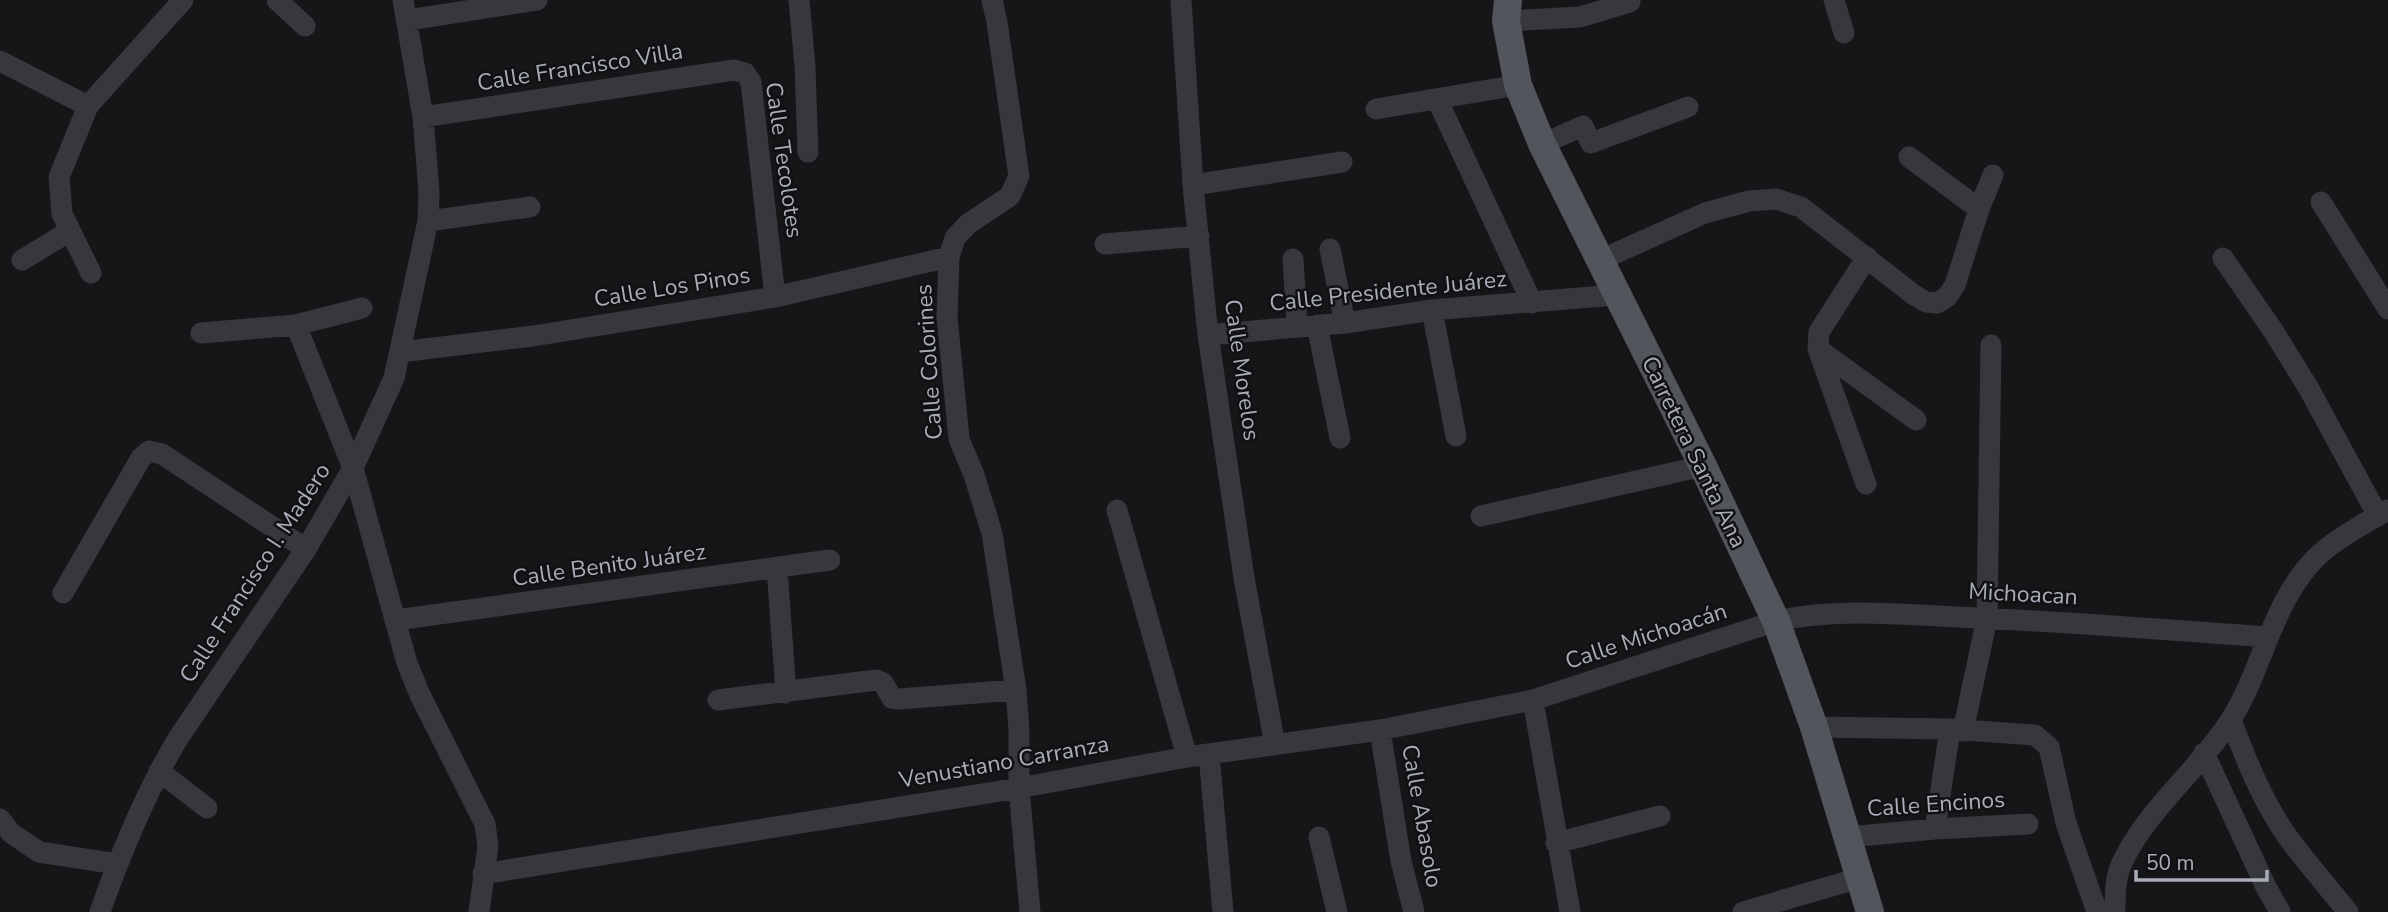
<svg xmlns="http://www.w3.org/2000/svg" width="2388" height="912" font-family="'Nunito Sans',sans-serif">
	<style>
		.lines { fill: none; stroke-linecap: round; stroke-linejoin: round }
		.minor { stroke: #37383d; stroke-width: 21 }
		.major { stroke: #53555c; stroke-width: 28 }
		.labels { text-anchor: middle; dominant-baseline: central; stroke-width: 5; stroke-linejoin: round; paint-order: stroke }
		.street-label { font-size: 23px; fill: #a8adb8; stroke: #111113 }
	</style>
	<rect width="100%" height="100%" fill="#161618"/>
	<g class="lines">
		<!-- minor -->
		<path class="minor" d="M277 0 305 26
			M799 0 805 66 808 152
			M992 0 997 22 1019 176 1010 196 968 224 955 238 949 257 947 317 959 439 974 475 992 533 1016 690 1019 730V788L1030 912
			M1181 0 1193 185 1208 335 1244 578 1275 745
			M1834 0 1844 33
			M408 20 537 0
			M1506 21 1580 17 1630 2
			M0 61 88 106
			M1437 99 1532 303
			M1376 109 1518 85
			M423 117 734 70 745 73 751 82 775 297
			M1542 144 1583 126 1591 143 1688 107
			M1909 157 1979 209
			M1193 185 1342 162
			M2321 202 2388 309
			M428 221 530 207
			M1105 244 1199 236
			M1330 249 1345 323
			M2223 258 2274 332 2309 389 2378 516
			M1293 259 1297 326
			M22 260 70 231
			M1598 261 1705 213 1749 201 1776 199 1801 207 1914 295 1926 302 1937 303 1947 297 1955 285 1979 209 1993 175
			M91 273 62 214 59 177 88 106 183 0
			M1432 310 1456 436
			M296 325 353 468 407 663 420 695 485 824 488 846 479 912
			M1317 325 1340 438
			M201 333 296 325 362 308
			M1208 335 1345 323 1432 310 1616 295
			M1818 349 1916 420
			M400 352 533 336 775 297 949 257
			M1866 484 1818 349 1819 332 1867 257
			M1117 510 1187 757
			M1481 516 1703 466
			M777 568 786 693
			M63 593 141 458 149 451 162 454 306 549
			M396 620 830 560
			M718 700 876 680 883 683 892 698 899 699 1016 690
			M1533 700 1570 912
			M2231 720C2246 760 2262 800 2287 836 2306 862 2328 887 2348 912
			M1814 727 1950 729 2035 735 2049 747 2066 823 2097 912
			M1380 730 1401 861 1414 912
			M1963 731 1987 618 1991 345
			M2204 753 2266 887 2280 912
			M1209 754 1223 912
			M159 771 207 808
			M0 819 11 833 39 852 117 864
			M1935 829 1950 729
			M1319 837 1337 912
			M1848 837 1935 829 2028 824
			M1556 843 1660 816
			M483 874 1019 788 1187 757 1380 730 1533 700 1776 621C1838 608 1895 614 1957 617 2061 621 2164 630 2268 637
			M100 912C121 852 145 794 177 740L306 549 353 468 394 378 428 221 429 192 423 117 403 0
			M1743 912 1859 878
			M2115 912C2115 897 2115 879 2121 865 2146 810 2198 771 2230 721 2264 668 2272 597 2321 553 2338 538 2368 521 2388 510"/>
		<!-- major -->
		<path class="major" d="M1508 0 1506 21 1518 85 1542 144 1703 466 1776 621 1814 727 1870 912"/>
	</g>
	<g class="labels">
		<!-- street labels -->
		<g class="street-label">
			<text transform="translate(580 67) rotate(-9)">Calle Francisco Villa</text>
			<text transform="translate(784 160) rotate(82)">Calle Tecolotes</text>
			<text transform="translate(672 287) rotate(-9)">Calle Los Pinos</text>
			<text transform="translate(1388 291) rotate(-6)">Calle Presidente Juárez</text>
			<text transform="translate(929 362) rotate(-94)">Calle Colorines</text>
			<text transform="translate(1242 370) rotate(82)">Calle Morelos</text>
			<text transform="translate(1694 452) rotate(64)">Carretera Santa Ana</text>
			<text transform="translate(609 565) rotate(-8)">Calle Benito Juárez</text>
			<text transform="translate(255 573) rotate(-57)">Calle Francisco I. Madero</text>
			<text transform="translate(2023 594) rotate(3)">Michoacan</text>
			<text transform="translate(1646 636) rotate(-18)">Calle Michoacán</text>
			<text transform="translate(1004 762) rotate(-10)">Venustiano Carranza</text>
			<text transform="translate(1936 804) rotate(-4)">Calle Encinos</text>
			<text transform="translate(1422 816) rotate(80)">Calle Abasolo</text>
		</g>
	</g>
	<!-- scale -->
	<path d="M2136 870v10h131v-10" fill="none" stroke="#a8adb8" stroke-width="3.5"/>
	<text x="2146" y="870" font-size="21" fill="#a8adb8" stroke="#111113" stroke-width="5" paint-order="stroke">50 m</text>
</svg>
